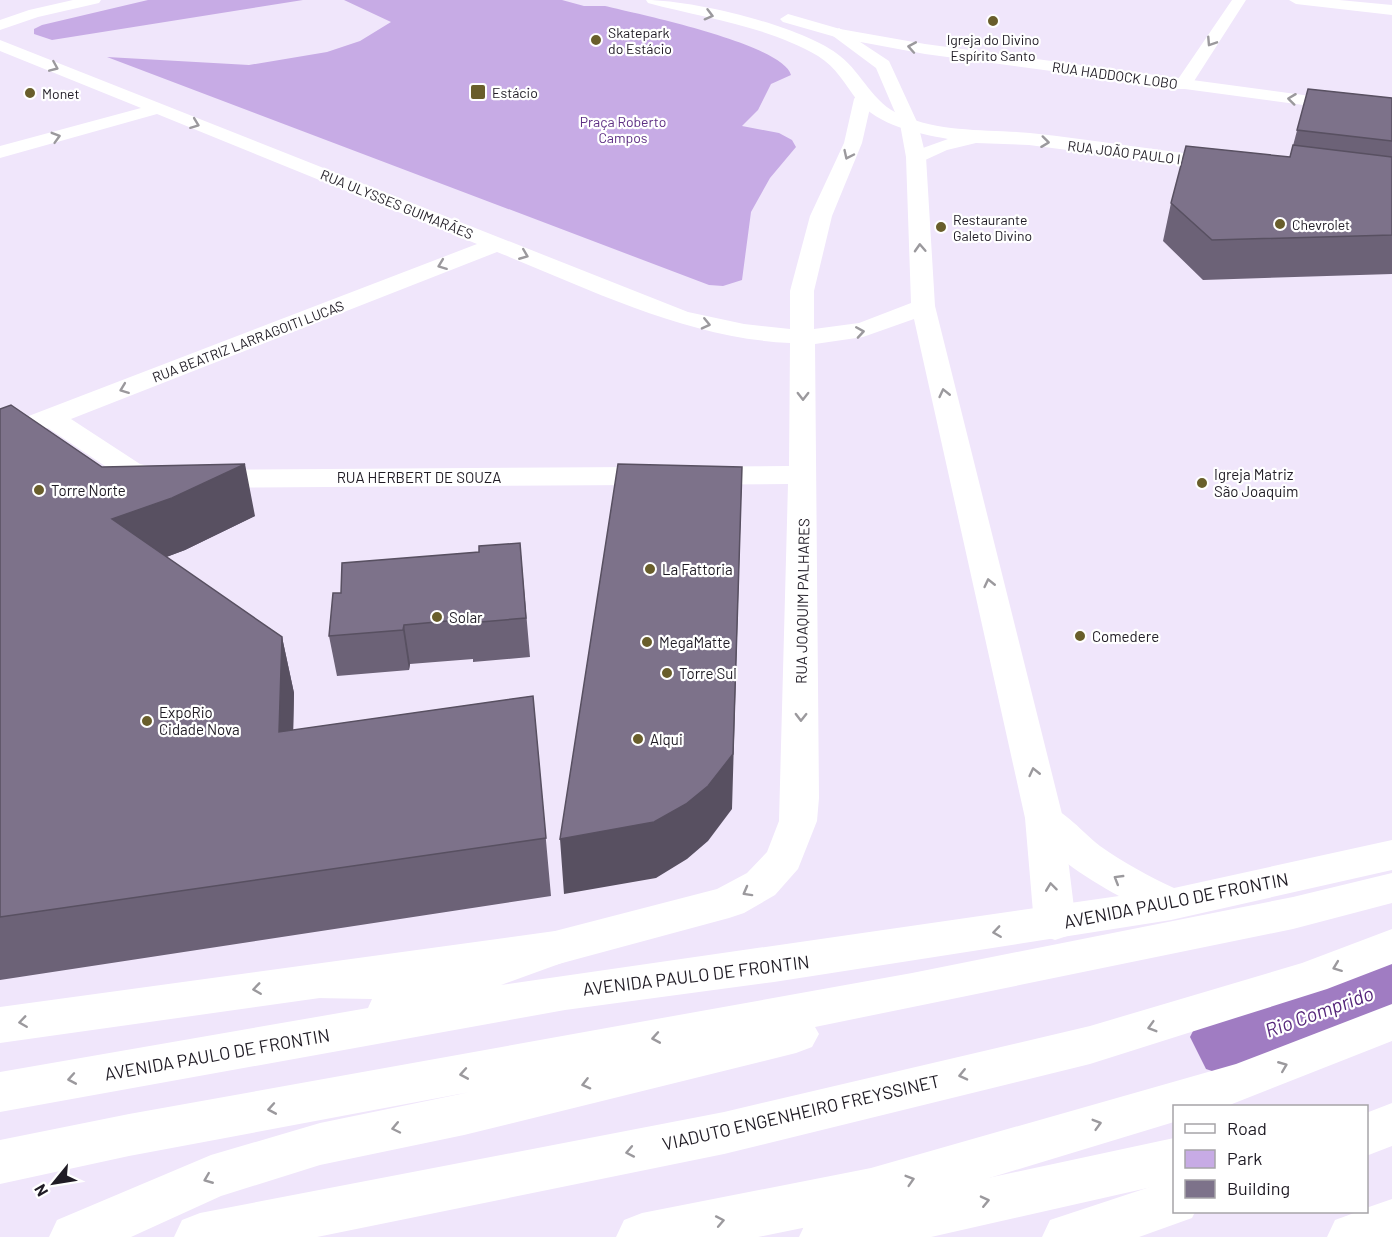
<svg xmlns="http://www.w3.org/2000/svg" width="1392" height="1237" font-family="Barlow,sans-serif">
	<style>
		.green { fill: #c7abe5 }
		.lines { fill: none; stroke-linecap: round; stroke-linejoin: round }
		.river { fill: #a07cc2; fill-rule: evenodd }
		.minor { fill: #fff; fill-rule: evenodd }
		.major { fill: #fff; fill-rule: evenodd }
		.highway { fill: #fff; fill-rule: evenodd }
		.wall { fill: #6c6277 }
		.shaded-wall { fill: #585061 }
		.building { fill: #7d728a; stroke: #585061; stroke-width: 1.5 }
		.oneway { stroke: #9b999d }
		.poi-dot { fill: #695e2b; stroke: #fff; stroke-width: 2 }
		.labels { text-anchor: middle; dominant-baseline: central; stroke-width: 4.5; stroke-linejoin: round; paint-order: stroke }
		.far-poi-label { font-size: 14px; fill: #201c25; stroke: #fff; text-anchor: start }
		.far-street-label { font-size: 14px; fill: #201c25; stroke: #fff }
		.far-park-label { font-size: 14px; fill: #5e2f84; stroke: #fff }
		.poi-label { font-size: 15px; fill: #201c25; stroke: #fff; text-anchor: start }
		.street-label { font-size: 15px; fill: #201c25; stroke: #fff }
		.near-street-label { font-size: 18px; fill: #201c25; stroke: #fff }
		.near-water-label { font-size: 20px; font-style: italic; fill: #56277b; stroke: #fff }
	</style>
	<rect width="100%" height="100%" fill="#f0e6fb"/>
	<!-- green -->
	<path class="green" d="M148 0H303L52 40 34 34V29L42 25Z
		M344 0H562L584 6H605C638 14 783 44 791 75L771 84 758 110 742 126 779 133 792 140 796 147 770 178 751 212 742 280 723 286 709 285 107 57 249 65 327 52 360 41 391 22Z"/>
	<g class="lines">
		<!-- river -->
		<path class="river" d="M1392 943V1029L1245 1082 1206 1069 1190 1037 1206 1005Z"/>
		<!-- minor -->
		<path class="minor" d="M73 0H101L99 3 38 17 0 30V20L29 10Z
			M1232 0H1246L1189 89H1177L1174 85Z
			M1289 0H1339L1392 5V15L1296 4Z
			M839 28 889 61 918 124 926 157 935 306 1063 818 1076 924 1070 935 1055 940 1040 935 1034 924 1025 818 914 319 863 337 815 344 819 798 817 821 798 869 775 895 744 913 729 918 555 965 0 1043V1007L555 931 717 889 747 873 767 852 779 821 788 484 164 488 120 476 48 428 0 445V427L477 244 157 114 0 158V146L141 108 0 51V40L688 312 744 324 790 329V291L810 216 844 143 854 99 857 95H869L872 99 862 143 832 216 814 291V329L859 323 911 303 906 157 900 124 876 68 833 36 831 33ZM497 252C592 290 686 338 790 343L789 466 165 470 140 464 71 419Z"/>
		<!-- major -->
		<path class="major" d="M646 0C693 0 803 26 840 56 863 74 872 103 901 115 942 133 986 129 1030 133 1096 140 1162 151 1228 159L1238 165 1228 171 1029 145 976 143 947 150 923 161H909L906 157 909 153 948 139C916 133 879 126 857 100 845 84 836 67 818 56 767 26 704 18 648 3Z
			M788 14 840 29 925 44 1392 107V117L925 54 839 38 783 22 780 19Z
			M1044 804C1066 811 1082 832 1100 846 1123 862 1148 876 1174 888L1392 840V870L1171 920 774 982 565 1010 0 1112V1072L368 1008 372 999 315 998 300 993 293 981 300 969 315 964 440 966 449 969 555 931 570 936 576 948 570 960 501 985 1119 896C1085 877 1045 853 1025 818L1030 808Z
			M1174 1138V1182L931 1237H799L807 1220 825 1213Z
			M1392 1199V1237H1327L1335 1220 1357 1212H1366V1208Z"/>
		<!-- highway -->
		<path class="highway" d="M1392 873V903L1293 929 815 1027 819 1034 812 1047 796 1053 464 1135 320 1165 221 1196 131 1237H49L57 1220 211 1155 320 1123 470 1092 129 1156 0 1184V1140L129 1114 912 973 1293 897Z
			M1392 929V964L1327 989 1090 1064 724 1154 317 1237H174L182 1220 200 1213 724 1112 1090 1026 1302 963Z
			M1392 1004V1041L1227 1106H1174V1122L871 1214 758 1237H616L624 1220 642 1213 871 1168 1236 1064Z
			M1392 1103V1146L1366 1156V1113Z
			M1174 1179V1212H1195L1192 1218 1139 1237H1042L1050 1220Z"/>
	</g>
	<!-- wall -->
	<path class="wall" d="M1308 89 1392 98V274L1203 280 1163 241 1171 203 1290 157Z
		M0 409 102 467 255 516 185 550 166 557 282 637 294 693 293 730 533 696 551 896 0 980Z
		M520 543 530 657 473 662V659L410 664 409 670 337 676 329 636 341 593Z"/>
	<!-- shaded-wall -->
	<path class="shaded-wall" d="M245 464 255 516 185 550 127 572 112 519Z
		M742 467 732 809 708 841 687 859 656 878 564 894 560 839Z
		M404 625 410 664 409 670 403 630Z
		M282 637 294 693 292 789 279 732Z"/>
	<!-- building -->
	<path class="building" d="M1308 89 1392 98V141L1297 130Z
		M1293 145 1392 157V235L1212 240 1171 203 1186 146 1290 157Z
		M11 405 102 467 245 464 172 498 112 519 282 637 279 732 533 696 546 838 0 917V409Z
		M618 464 742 467 733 754 708 786 686 804 654 822 560 839Z
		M520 543 526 618 469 623V619L404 625 403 630 329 636 333 593H341L342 563 479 552V546Z"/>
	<!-- one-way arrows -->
	<defs><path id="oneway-chevron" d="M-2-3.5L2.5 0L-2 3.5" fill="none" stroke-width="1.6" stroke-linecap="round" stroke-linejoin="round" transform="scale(1.5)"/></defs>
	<g class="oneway">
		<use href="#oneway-chevron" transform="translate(709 15) rotate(15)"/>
		<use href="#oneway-chevron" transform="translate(1211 42) rotate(123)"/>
		<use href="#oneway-chevron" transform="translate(912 47) rotate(-170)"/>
		<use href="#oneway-chevron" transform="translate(54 67) rotate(23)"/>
		<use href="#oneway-chevron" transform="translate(1292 99) rotate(-173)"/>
		<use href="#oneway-chevron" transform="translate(195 124) rotate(21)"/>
		<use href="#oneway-chevron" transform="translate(56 137) rotate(-16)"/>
		<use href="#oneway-chevron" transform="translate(1045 142) rotate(7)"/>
		<use href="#oneway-chevron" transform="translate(848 155) rotate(115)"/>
		<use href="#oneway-chevron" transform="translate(920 248) rotate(-93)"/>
		<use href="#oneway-chevron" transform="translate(524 255) rotate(22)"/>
		<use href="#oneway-chevron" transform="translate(442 265) rotate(159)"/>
		<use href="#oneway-chevron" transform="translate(706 324) rotate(13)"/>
		<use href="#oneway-chevron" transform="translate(860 332) rotate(-9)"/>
		<use href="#oneway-chevron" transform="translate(124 389) rotate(159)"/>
		<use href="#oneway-chevron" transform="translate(944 393) rotate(-103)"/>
		<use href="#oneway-chevron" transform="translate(803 396) rotate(90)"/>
		<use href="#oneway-chevron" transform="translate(989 583) rotate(-103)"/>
		<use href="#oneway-chevron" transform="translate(801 717) rotate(91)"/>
		<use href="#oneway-chevron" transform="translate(1034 772) rotate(-103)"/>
		<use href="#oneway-chevron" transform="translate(1118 879) rotate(-149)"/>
		<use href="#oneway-chevron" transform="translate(1051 887) rotate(-97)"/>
		<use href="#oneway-chevron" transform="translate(747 892) rotate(151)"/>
		<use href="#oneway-chevron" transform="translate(997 932) rotate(172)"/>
		<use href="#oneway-chevron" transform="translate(1337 967) rotate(159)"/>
		<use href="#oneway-chevron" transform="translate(257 989) rotate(172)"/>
		<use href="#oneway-chevron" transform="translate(23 1022) rotate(172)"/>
		<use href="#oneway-chevron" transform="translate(1152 1027) rotate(164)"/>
		<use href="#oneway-chevron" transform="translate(656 1038) rotate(170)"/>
		<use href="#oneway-chevron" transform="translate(1283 1066) rotate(-22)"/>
		<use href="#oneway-chevron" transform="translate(464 1074) rotate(170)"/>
		<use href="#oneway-chevron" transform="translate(963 1075) rotate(167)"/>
		<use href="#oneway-chevron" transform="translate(72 1079) rotate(170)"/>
		<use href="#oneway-chevron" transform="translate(586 1084) rotate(166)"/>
		<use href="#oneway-chevron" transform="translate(272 1109) rotate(170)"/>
		<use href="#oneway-chevron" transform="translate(1097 1124) rotate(-16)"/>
		<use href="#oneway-chevron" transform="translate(396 1128) rotate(168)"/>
		<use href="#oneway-chevron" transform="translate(630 1152) rotate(169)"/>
		<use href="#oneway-chevron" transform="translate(208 1179) rotate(158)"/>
		<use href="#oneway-chevron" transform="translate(910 1180) rotate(-17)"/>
		<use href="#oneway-chevron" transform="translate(985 1201) rotate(-13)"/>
		<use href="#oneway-chevron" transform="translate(720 1221) rotate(-11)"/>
	</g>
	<!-- markers -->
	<g class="poi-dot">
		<circle cx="993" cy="21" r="6"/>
		<circle cx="596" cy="40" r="6"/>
		<rect x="470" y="84" width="16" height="16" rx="3"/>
		<circle cx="30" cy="93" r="6"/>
		<circle cx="1280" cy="224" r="6"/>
		<circle cx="941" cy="227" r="6"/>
		<circle cx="1202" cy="483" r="6"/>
		<circle cx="39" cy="490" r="6"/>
		<circle cx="650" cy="569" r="6"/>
		<circle cx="437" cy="617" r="6"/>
		<circle cx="1080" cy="636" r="6"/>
		<circle cx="647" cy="642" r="6"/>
		<circle cx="667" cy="673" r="6"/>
		<circle cx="147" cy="721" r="6"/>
		<circle cx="638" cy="739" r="6"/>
	</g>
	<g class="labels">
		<!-- far-poi labels -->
		<g class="far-poi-label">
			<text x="608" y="32">Skatepark<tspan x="608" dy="16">do Estácio</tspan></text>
			<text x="993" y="39" text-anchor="middle">Igreja do Divino<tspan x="993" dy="16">Espírito Santo</tspan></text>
			<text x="492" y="92">Estácio</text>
			<text x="42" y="93">Monet</text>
			<text x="953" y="219">Restaurante<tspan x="953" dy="16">Galeto Divino</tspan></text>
			<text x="1292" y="224">Chevrolet</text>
		</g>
		<!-- far-street labels -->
		<g class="far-street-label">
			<text transform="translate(1115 75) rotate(8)">RUA HADDOCK LOBO</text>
			<text transform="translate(1124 152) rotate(7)">RUA JOÃO PAULO I</text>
			<text transform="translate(397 204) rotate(22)">RUA ULYSSES GUIMARÃES</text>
			<text transform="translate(248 341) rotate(-21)">RUA BEATRIZ LARRAGOITI LUCAS</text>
		</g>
		<!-- far-park labels -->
		<g class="far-park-label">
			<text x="623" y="121">Praça Roberto<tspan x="623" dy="16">Campos</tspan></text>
		</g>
		<!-- poi labels -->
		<g class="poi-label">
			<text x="1214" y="474">Igreja Matriz<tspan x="1214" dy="17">São Joaquim</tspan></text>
			<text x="51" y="490">Torre Norte</text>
			<text x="662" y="569">La Fattoria</text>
			<text x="449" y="617">Solar</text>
			<text x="1092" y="636">Comedere</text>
			<text x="659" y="642">MegaMatte</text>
			<text x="679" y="673">Torre Sul</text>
			<text x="159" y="712">ExpoRio<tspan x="159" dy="17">Cidade Nova</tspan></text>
			<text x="650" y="739">Alqui</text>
		</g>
		<!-- street labels -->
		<g class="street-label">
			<text x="419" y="477">RUA HERBERT DE SOUZA</text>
			<text transform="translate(802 601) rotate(-89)">RUA JOAQUIM PALHARES</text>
		</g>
		<!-- near-street labels -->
		<g class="near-street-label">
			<text transform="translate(1176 900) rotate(-11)">AVENIDA PAULO DE FRONTIN</text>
			<text transform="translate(696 975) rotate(-7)">AVENIDA PAULO DE FRONTIN</text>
			<text transform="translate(217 1054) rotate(-10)">AVENIDA PAULO DE FRONTIN</text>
			<text transform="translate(801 1112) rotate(-13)">VIADUTO ENGENHEIRO FREYSSINET</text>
		</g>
		<!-- near-water labels -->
		<g class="near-water-label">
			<text transform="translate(1319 1011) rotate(-20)">Rio Comprido</text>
		</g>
	</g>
	<!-- legend -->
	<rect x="1173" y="1105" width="195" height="108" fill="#ffffff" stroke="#a6a4a8" stroke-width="1.5"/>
	<rect x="1185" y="1124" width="30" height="9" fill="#ffffff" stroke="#a6a4a8" stroke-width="1.5"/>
	<text x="1227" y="1135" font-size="18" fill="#201c25">Road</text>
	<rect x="1185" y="1150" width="30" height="18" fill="#c7abe5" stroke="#a6a4a8" stroke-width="1.5"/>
	<text x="1227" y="1165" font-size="18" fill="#201c25">Park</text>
	<rect x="1185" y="1180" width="30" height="18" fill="#7d728a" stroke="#a6a4a8" stroke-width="1.5"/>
	<text x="1227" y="1195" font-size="18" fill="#201c25">Building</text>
	<!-- north arrow -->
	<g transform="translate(54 1183) rotate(240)" stroke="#ffffff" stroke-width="4.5" paint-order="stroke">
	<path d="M0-4.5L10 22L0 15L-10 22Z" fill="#201c25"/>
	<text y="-9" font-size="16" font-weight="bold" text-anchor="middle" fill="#201c25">N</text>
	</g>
</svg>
